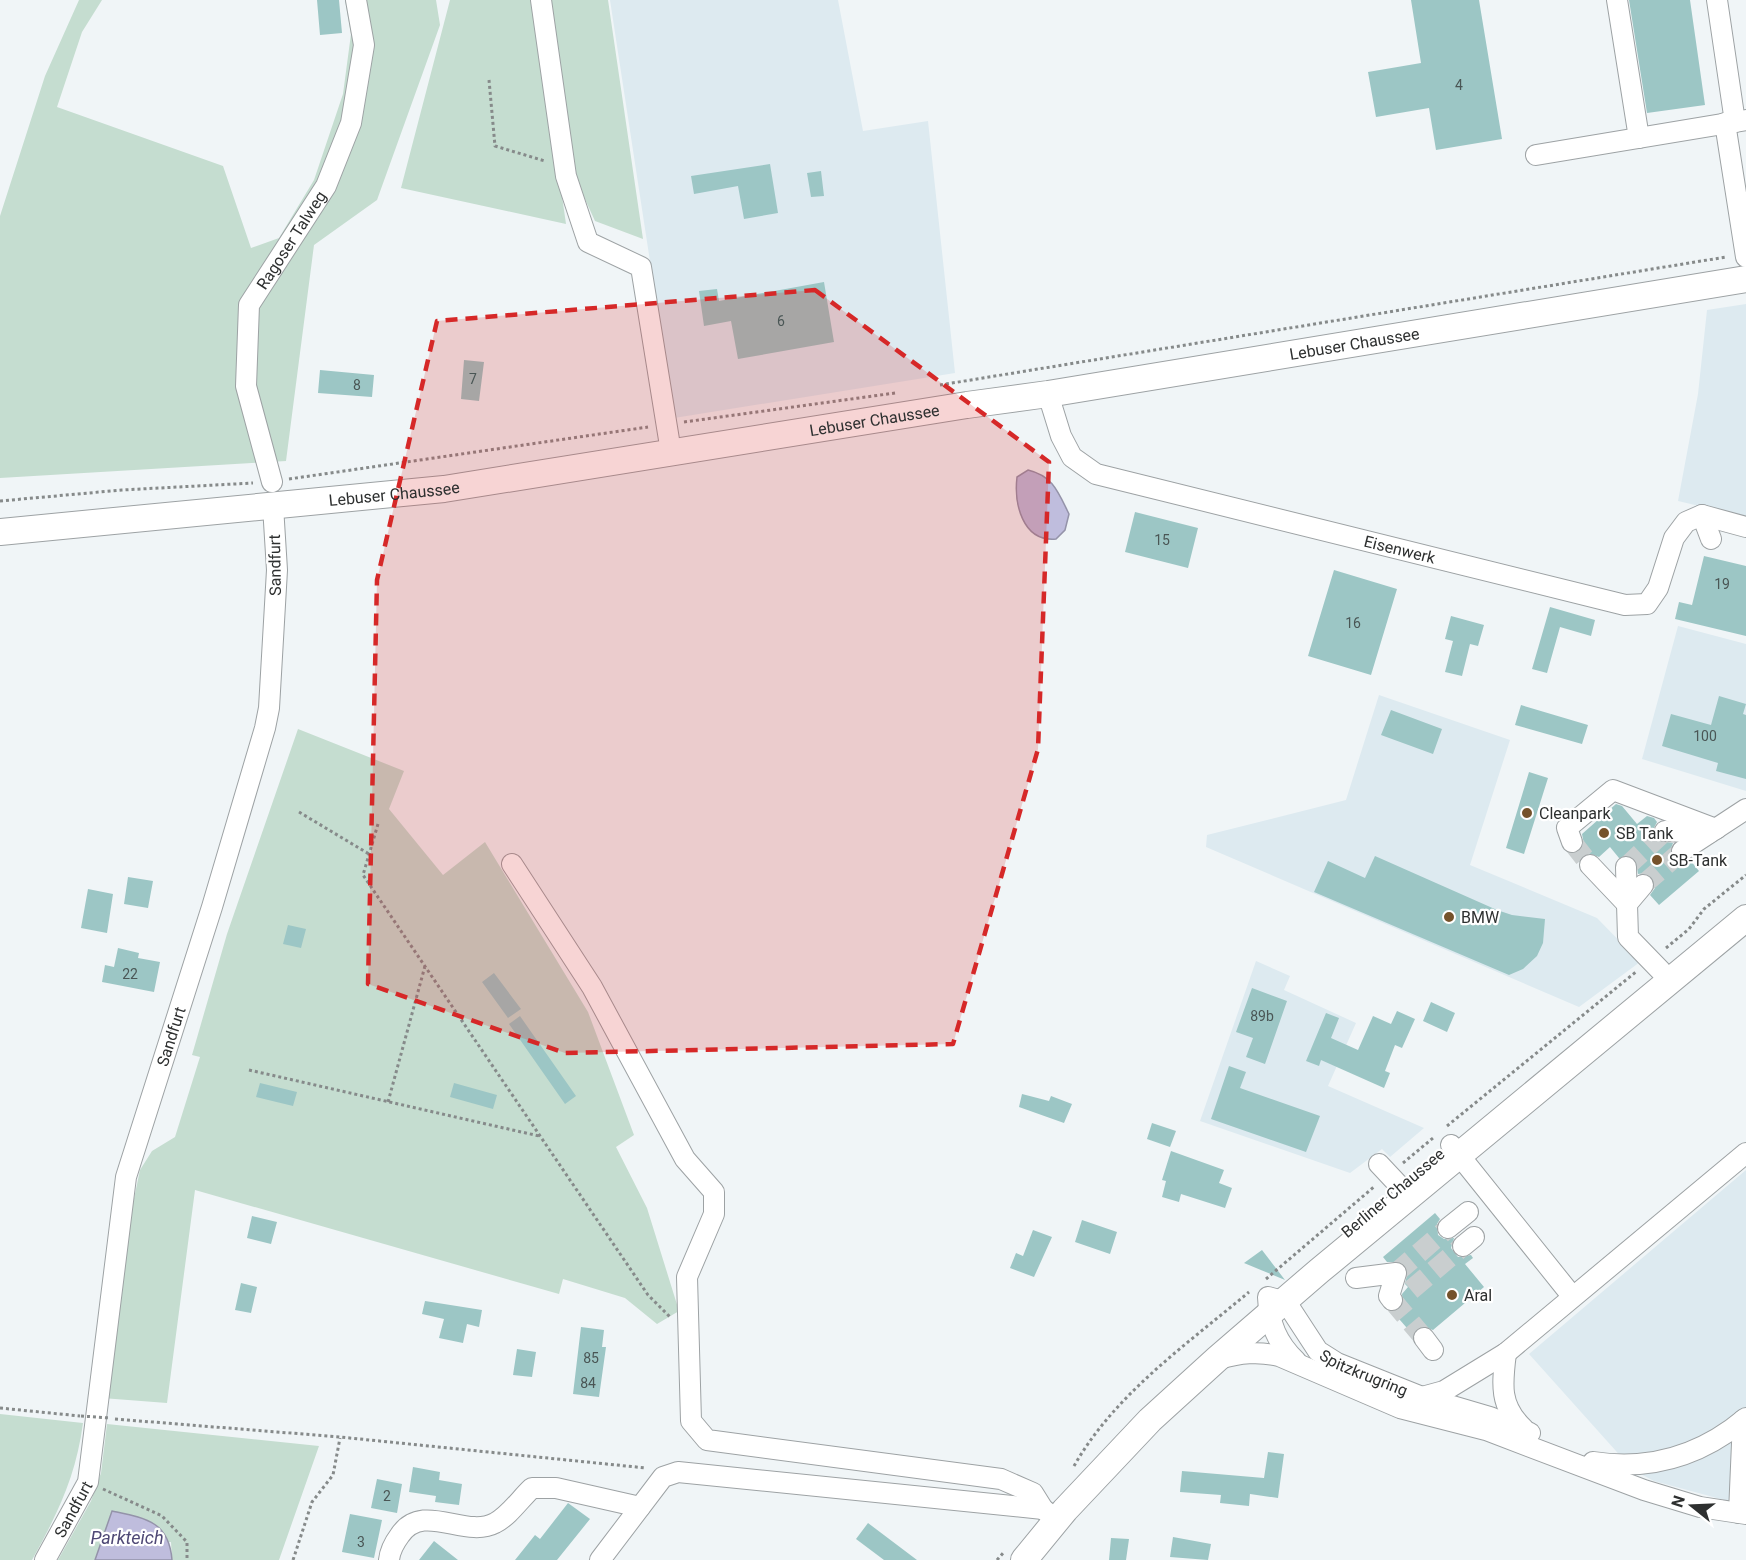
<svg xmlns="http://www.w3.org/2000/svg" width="1746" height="1560" font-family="Roboto,sans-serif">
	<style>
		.built { fill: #ddeaf0 }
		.green { fill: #c5ddd0 }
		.water { fill: #bfbddd; stroke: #9493a9; stroke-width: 1.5 }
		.building { fill: #9cc6c5 }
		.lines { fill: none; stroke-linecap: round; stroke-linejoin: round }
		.minor-tunnel { stroke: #c9cecf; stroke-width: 20; stroke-dasharray: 20 10; stroke-linecap: butt }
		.minor-casing { stroke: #9da2a4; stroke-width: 22 }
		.major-casing { stroke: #9da2a4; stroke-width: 28 }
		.path { stroke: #868a8a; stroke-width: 3; stroke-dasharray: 3 3; stroke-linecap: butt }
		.minor { stroke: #fff; stroke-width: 20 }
		.major { stroke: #fff; stroke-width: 26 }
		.path-bridge { stroke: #868a8a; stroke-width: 3; stroke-dasharray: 3 3; stroke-linecap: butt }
		.marked { fill: #d62828; fill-opacity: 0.2; stroke: #d62828; stroke-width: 4.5; stroke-dasharray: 12 8; stroke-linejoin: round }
		.poi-dot { fill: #75522b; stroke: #fff; stroke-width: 2 }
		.labels { text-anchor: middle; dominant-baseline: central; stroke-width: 4.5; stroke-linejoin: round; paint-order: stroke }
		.number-label { font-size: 14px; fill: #4a5655 }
		.street-label { font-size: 16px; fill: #2e3030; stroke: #fff }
		.poi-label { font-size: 16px; fill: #2e3030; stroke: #fff; text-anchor: start }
		.water-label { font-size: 18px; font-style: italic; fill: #4e4875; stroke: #fff }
	</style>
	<rect width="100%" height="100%" fill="#f0f5f7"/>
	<!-- built -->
	<path class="built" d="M610 0H838L863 131 928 121 955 373 674 418Z
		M1746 304V517L1678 501 1698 394 1707 310Z
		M1678 626 1746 644V791L1642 759Z
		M1379 695 1510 740 1470 865 1597 918 1640 962 1579 1007 1206 847 1207 835 1346 800Z
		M1256 961 1290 976 1284 990 1356 1023 1328 1086 1424 1128 1390 1157 1382 1149 1350 1173 1200 1121Z
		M1746 1170V1503L1728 1501 1654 1481 1633 1470 1529 1354Z"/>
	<!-- green -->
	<path class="green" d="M79 0H102L82 32 57 107 223 166 251 248 279 238 314 180 343 94 351 34 345 0H436L440 25 377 200 314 245 286 461 0 478V216L45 76Z
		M450 0H534L566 224 401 188Z
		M548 0H608L643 239 595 221 573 173Z
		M298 729 404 771 389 809 443 875 485 842 588 1012 634 1135 616 1147 647 1208 679 1311 657 1324 625 1298 563 1279 559 1294 195 1190 167 1403 102 1398 124 1246 140 1170 152 1151 175 1137 200 1057 192 1055 227 934Z
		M0 1414 83 1423C76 1476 58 1513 32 1560H0Z
		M107 1424 319 1446 279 1560H172L171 1542 98 1551 95 1560H58L91 1501 101 1473Z"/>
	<!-- water -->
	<path class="water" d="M1028 470C1053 476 1058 492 1069 514L1065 530 1056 539C1022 542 1014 503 1017 477Z
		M112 1511C145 1518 169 1521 172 1560H95Z"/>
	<!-- building -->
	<path class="building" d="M317 0H339L342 33 320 35Z
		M1411 0H1479L1502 139 1436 150 1429 108 1376 117 1368 72 1421 63Z
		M1629 0H1690L1705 105 1647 113Z
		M770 164 778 213 744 219 738 186 694 194 691 176Z
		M821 171 824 196 811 197 807 173Z
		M824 282 834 342 738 359 731 321 704 326 699 291 717 289 719 301Z
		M464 360 484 362 479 401 461 399Z
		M320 370 374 375 372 397 318 393Z
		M1135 512 1198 528 1188 568 1125 552Z
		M1704 556 1746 566V636L1675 619 1679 602 1692 605Z
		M1334 570 1397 589 1371 675 1308 656Z
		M1550 607 1595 620 1591 636 1560 627 1547 673 1532 669Z
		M1451 616 1484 625 1478 646 1470 644 1462 676 1445 672 1453 641 1445 639Z
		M1719 696 1746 704 1743 714 1746 715V779L1716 771 1718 763 1662 746 1671 714 1711 725Z
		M1521 705 1588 725 1582 744 1515 725Z
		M1391 710 1442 729 1433 754 1381 735Z
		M1529 772 1548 778 1524 854 1506 848Z
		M1616 804 1622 806 1637 824 1647 816 1654 818 1657 822 1653 830 1654 836 1659 841 1673 843 1670 851 1672 858 1682 863 1690 860 1699 871 1659 905 1650 895 1655 888 1654 880 1646 873 1638 874 1636 861 1632 857 1619 858 1610 847 1599 857 1588 853 1579 862 1572 854 1581 849 1584 844 1582 834Z
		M1375 856 1497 910 1512 915 1545 919 1543 943 1537 956 1523 969 1509 975 1314 892 1328 861 1365 878Z
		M128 877 153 881 148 908 124 904Z
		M88 889 113 894 107 933 81 928Z
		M288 925 306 929 301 948 283 944Z
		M118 948 139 953 138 958 160 962 154 992 102 982 105 965 114 967Z
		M494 973 521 1009 508 1018 482 982Z
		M1252 988 1287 1001 1265 1064 1246 1057 1253 1038 1236 1032Z
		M1431 1002 1455 1013 1447 1032 1423 1021Z
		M1397 1011 1415 1019 1402 1048 1395 1045 1385 1071 1390 1073 1384 1088 1321 1060 1319 1066 1306 1061 1326 1013 1339 1018 1331 1038 1358 1050 1373 1016 1391 1024Z
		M520 1016 576 1096 565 1104 509 1024Z
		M1229 1066 1246 1072 1240 1088 1320 1116 1306 1152 1211 1119Z
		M260 1083 297 1092 293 1106 256 1097Z
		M454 1083 497 1095 493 1109 450 1097Z
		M1022 1094 1049 1101 1051 1096 1072 1104 1064 1123 1019 1107Z
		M1152 1123 1176 1131 1170 1147 1147 1139Z
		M1171 1151 1224 1170 1219 1183 1232 1188 1225 1208 1181 1194 1179 1202 1162 1197 1166 1181 1162 1180Z
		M1435 1213 1440 1219 1437 1224 1438 1235 1444 1239 1454 1238 1451 1248 1458 1257 1471 1255 1473 1258 1465 1264 1484 1287 1433 1330 1422 1326 1413 1335 1393 1312 1403 1304 1402 1294 1408 1287 1405 1284 1408 1270 1401 1262H1387L1383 1257Z
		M252 1216 277 1222 271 1244 247 1238Z
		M1082 1220 1117 1232 1110 1254 1075 1242Z
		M1033 1230 1052 1237 1034 1277 1010 1268 1016 1253 1023 1256Z
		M1262 1250 1285 1280 1244 1263Z
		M241 1283 257 1287 251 1313 235 1310Z
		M425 1301 482 1310 479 1327 467 1324 463 1343 439 1338 444 1319 422 1314Z
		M581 1327 604 1330 602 1347H606L599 1397 573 1394Z
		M517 1349 536 1352 532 1377 513 1375Z
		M1268 1452 1284 1454 1278 1498 1250 1494 1249 1506 1220 1503 1221 1495 1180 1492 1182 1471 1264 1478Z
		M413 1467 440 1472 439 1480 462 1484 459 1505 435 1502 436 1496 409 1492Z
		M377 1479 402 1484 397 1513 371 1508Z
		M568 1503 590 1519 557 1560H515L535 1535 540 1539Z
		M350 1514 382 1520 374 1558 342 1552Z
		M868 1523 917 1560H884L856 1539Z
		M1173 1537 1211 1544 1208 1560 1170 1557Z
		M1111 1538 1129 1539 1126 1560H1109Z
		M434 1541 458 1560H419Z"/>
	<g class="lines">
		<!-- minor-tunnel -->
		<path class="minor-tunnel" d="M1572 842 1590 865
			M1626 867 1665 831
			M1643 885 1682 851
			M1396 1273 1448 1228
			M1411 1290 1463 1246
			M1392 1300 1424 1338"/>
		<defs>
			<g id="minor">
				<path d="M541 0 566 176 588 242 641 267 671 452"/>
				<path d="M1617 0 1639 138"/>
				<path d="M1717 0 1735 122"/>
				<path d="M1725 123 1746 257"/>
				<path d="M1536 155 1746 120"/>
				<path id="s1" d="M1048 394 1061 436 1072 457 1096 474 1625 605 1647 604 1658 588 1674 538 1686 522 1702 515 1746 527"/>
				<path id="s2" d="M272 482 246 386 249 305 326 186 351 123 364 45 356 0"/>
				<path d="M1702 515 1711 539"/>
				<path d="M1665 831 1709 833"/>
				<path d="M1572 842 1567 828 1613 790 1716 829"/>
				<path d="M1682 851 1746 809"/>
				<path d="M512 864 592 987 685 1159 714 1192V1214L687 1277 691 1421 707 1440 1001 1479 1033 1493 1043 1509 1057 1520"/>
				<path d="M1590 865 1627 904"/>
				<path d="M1626 867 1627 904"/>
				<path d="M1643 885 1627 904 1628 937 1661 971"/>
				<path d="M1451 1145 1572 1296"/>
				<path d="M1379 1164 1409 1196"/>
				<path d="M1448 1228 1468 1212"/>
				<path d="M1463 1246 1474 1237"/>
				<path d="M1356 1278 1396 1273 1389 1296 1392 1300"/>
				<path d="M1424 1338 1433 1350"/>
				<path d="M1506 1353C1502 1384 1499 1406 1524 1429"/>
				<path d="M1219 1359C1240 1353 1258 1351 1279 1356L1400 1408 1486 1430 1644 1490 1700 1507 1746 1514"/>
				<path id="s3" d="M1296 1361C1277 1343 1269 1323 1268 1297L1286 1302 1318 1351 1337 1363 1422 1397 1490 1417 1530 1433"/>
				<path d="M1422 1397 1444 1391 1506 1353 1746 1153"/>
				<path d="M1593 1462C1651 1471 1702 1455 1746 1418"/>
				<path d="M1739 1513 1743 1420"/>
				<path id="s4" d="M45 1560 88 1482 126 1177 212 907 265 728 269 708 277 570 273 506"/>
				<path d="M389 1560C390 1550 394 1543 400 1535 423 1501 465 1539 495 1523 509 1516 521 1498 532 1488H556L640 1507"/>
				<path d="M600 1560 663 1477 678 1472 1043 1509"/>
			</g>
			<g id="major">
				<path id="s5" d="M0 532 444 489 967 405 1048 394 1746 279"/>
				<path d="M1024 1560 1065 1510 1150 1420 1217 1359 1319 1271 1746 918"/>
			</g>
		</defs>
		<!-- minor casing -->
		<use href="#minor" class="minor-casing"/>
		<!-- major casing -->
		<use href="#major" class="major-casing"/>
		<!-- path -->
		<path class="path" d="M489 80 495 146 545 161
			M940 385 1726 257
			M684 422 895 393
			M289 479 648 427
			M0 501 122 490 253 483
			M299 812 369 854
			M378 824 363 875 648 1295 670 1317
			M1666 948 1689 929 1704 909 1746 875
			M249 1070 539 1136
			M388 1102 425 966
			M1447 1126 1637 971
			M1403 1163 1433 1138
			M1266 1279 1375 1186
			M0 1408 80 1416
			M115 1419 340 1437 646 1468
			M1074 1466C1115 1394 1186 1345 1249 1292
			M103 1489 162 1516 187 1542V1560
			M293 1560 312 1502 333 1475 340 1438
			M997 1560 1004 1552"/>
		<!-- minor -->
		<use href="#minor" class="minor"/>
		<!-- major -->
		<use href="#major" class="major"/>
		<!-- path-bridge -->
		<path class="path-bridge" d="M81 1416 110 1418"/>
	</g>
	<!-- marked area -->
	<path class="marked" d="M815 290 1049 462 1038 749 953 1044 565 1053 368 984 377 580 437 321Z"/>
	<!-- markers -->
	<g class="poi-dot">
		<circle cx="1527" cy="813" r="6"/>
		<circle cx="1604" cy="833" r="6"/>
		<circle cx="1657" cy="860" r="6"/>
		<circle cx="1449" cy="917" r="6"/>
		<circle cx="1452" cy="1295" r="6"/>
	</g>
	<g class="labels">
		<!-- number labels -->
		<g class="number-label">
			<text x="1459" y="85">4</text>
			<text x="781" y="321">6</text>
			<text x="473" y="379">7</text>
			<text x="357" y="385">8</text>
			<text x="1162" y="540">15</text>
			<text x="1722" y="584">19</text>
			<text x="1353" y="623">16</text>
			<text x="1705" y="736">100</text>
			<text x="130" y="974">22</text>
			<text x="1262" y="1016">89b</text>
			<text x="591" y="1358">85</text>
			<text x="588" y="1383">84</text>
			<text x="387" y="1496">2</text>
			<text x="361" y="1542">3</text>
		</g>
		<!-- street labels -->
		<g class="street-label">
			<text stroke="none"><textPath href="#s2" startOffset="258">Ragoser Talweg</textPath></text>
			<text stroke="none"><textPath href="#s5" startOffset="1368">Lebuser Chaussee</textPath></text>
			<text stroke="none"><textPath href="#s5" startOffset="882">Lebuser Chaussee</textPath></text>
			<text stroke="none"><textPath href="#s5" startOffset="396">Lebuser Chaussee</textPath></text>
			<text stroke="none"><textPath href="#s1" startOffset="410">Eisenwerk</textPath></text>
			<text transform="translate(275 565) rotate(-91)">Sandfurt</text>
			<text stroke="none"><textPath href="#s4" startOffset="544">Sandfurt</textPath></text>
			<text transform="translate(1393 1193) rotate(-40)">Berliner Chaussee</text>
			<text stroke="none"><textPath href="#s3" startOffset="200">Spitzkrugring</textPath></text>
			<text stroke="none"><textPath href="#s4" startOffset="58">Sandfurt</textPath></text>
		</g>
		<!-- poi labels -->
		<g class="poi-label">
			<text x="1539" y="813">Cleanpark</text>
			<text x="1616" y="833">SB Tank</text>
			<text x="1669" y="860">SB-Tank</text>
			<text x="1461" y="917">BMW</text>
			<text x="1464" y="1295">Aral</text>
		</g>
		<!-- water labels -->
		<g class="water-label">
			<text x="127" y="1537">Parkteich</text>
		</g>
	</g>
	<!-- north arrow -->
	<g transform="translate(1692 1506) rotate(288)" stroke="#ffffff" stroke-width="4.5" paint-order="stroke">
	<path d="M0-4.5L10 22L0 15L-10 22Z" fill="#2e3030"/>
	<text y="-9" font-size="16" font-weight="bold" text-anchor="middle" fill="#2e3030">N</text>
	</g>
</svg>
